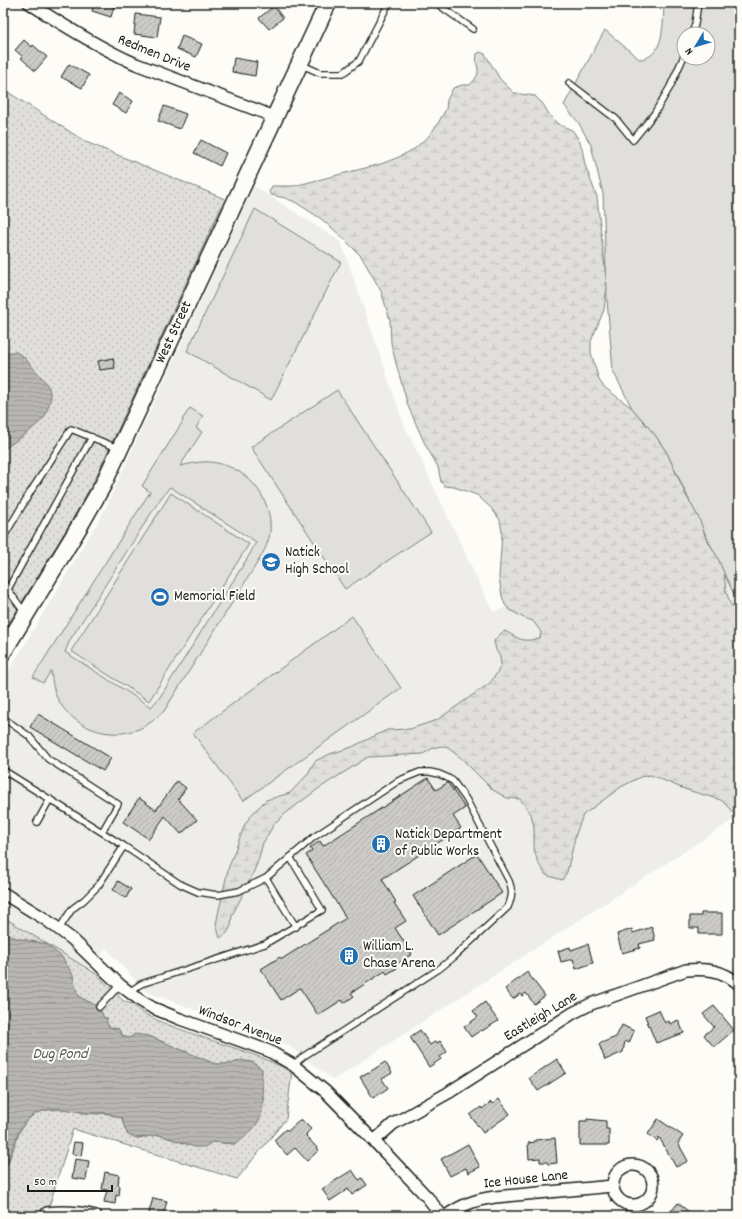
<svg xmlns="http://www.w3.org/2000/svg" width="742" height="1219" font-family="Dekko,sans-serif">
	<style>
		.built { fill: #eeede9 }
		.green { fill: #e0dfdb; stroke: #7e7e7c; fill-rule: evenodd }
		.wetland { fill: url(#wetland-marsh); stroke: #7e7e7c }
		.park { fill: url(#park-dots); stroke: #7e7e7c }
		.water { fill: url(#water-rules); stroke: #797876 }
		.building { fill: url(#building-hatch); stroke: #1c1c1c }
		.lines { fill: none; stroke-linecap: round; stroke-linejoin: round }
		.lane-casing { stroke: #1c1c1c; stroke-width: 8 }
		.street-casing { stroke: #1c1c1c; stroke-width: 14 }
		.secondary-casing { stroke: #1c1c1c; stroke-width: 19 }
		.lane { stroke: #fdfcf7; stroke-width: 5.5 }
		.street { stroke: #fdfcf7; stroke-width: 11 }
		.secondary { stroke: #fdfcf7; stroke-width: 16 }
		.labels { text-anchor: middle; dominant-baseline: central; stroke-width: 4; stroke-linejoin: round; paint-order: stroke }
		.street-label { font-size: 15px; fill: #1c1c1c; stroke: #fdfcf7 }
		.poi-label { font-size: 15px; fill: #1c1c1c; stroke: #fdfcf7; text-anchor: start }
		.water-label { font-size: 16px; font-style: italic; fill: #5a5a58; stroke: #fdfcf7 }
	</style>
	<defs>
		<pattern id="wetland-marsh" width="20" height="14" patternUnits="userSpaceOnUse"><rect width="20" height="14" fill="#e0dfdb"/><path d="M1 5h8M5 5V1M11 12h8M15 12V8" fill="none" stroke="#c0bfbb"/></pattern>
		<pattern id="park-dots" width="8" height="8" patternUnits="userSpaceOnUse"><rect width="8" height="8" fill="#e0dfdb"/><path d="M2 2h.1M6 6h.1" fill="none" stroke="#c0bfbb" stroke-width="1.8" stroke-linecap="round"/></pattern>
		<pattern id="water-rules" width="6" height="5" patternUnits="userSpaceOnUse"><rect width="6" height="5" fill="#b7b6b2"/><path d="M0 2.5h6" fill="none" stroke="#9d9c98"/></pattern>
		<pattern id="building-hatch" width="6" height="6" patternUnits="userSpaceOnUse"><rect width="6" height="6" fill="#cccbc8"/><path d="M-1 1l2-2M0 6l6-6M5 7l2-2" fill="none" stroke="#afaeab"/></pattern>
	</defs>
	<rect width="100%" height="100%" fill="#fdfcf7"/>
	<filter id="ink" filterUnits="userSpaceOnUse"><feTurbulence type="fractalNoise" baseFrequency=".025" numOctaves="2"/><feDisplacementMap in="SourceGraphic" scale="8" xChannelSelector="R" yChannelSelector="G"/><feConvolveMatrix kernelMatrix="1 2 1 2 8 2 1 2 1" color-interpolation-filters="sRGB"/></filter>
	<g filter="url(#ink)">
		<!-- built -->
		<path class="built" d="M254 186 341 242 403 422 493 612 733 525 739 543V816L333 1080 288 1045 145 991 106 948 90 970 3 917V681L104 511Z"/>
		<!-- green -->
		<path class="green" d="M664 3H739V605L667 453 655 435 632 408 613 371 607 300 603 194 591 145 578 122 564 105 605 30 639 59C665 59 663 21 664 3ZM684 34H708V58H684Z
			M255 209 341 262 271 400 187 351Z
			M337 390 431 532 345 589 251 447Z
			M190 408 203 416 196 428 202 432 180 466C190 464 200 461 210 462 245 465 273 496 270 532 269 542 264 551 259 560L164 711C156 718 149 725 139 729 108 741 72 727 57 698 53 689 52 680 51 671L43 683 33 677 150 492 142 486 183 421 182 420ZM170 487 256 542 250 554 160 697 151 707 65 652 70 640 161 498Z
			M171 493 249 544 149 701 71 651Z
			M352 616 401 688 243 801 193 733Z"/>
		<!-- wetland -->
		<path class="wetland" d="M480 52 485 54 500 79 514 93 535 96 543 104 550 116 558 124 572 130 578 138 582 148 585 165 597 197 607 287 604 310 591 341V353L599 380 604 387 632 408 655 435 667 453 687 497 699 518 706 538 717 556 724 573 726 591 730 603 739 617V821L731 810 721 800 684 789 651 775 640 777 621 787 583 815 576 834 567 872 562 880 546 875 538 863 534 849V827L531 814 520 799 507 798 493 790 462 759 448 748 441 746 433 748 423 754 368 757 318 789 286 813 273 826 263 843 257 864 247 887 232 915 231 926 227 933 220 938 216 924 228 869 245 824 253 813 266 800 290 793 307 775 315 761 330 754 352 747 387 730 410 729 437 720 480 690 490 683 497 673 501 665 500 657 496 650 494 641 500 634 505 631C519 639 523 643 540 638L541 632 533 621 524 618 510 610 505 605 502 596 499 578 502 533 500 520 492 509 477 495 454 487 445 486 441 482 438 467 425 444 408 406 397 367 391 343 390 320 381 291 361 256 340 235 320 218 295 202 285 198 271 195 269 192 272 186H294L381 164 399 157 414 149 428 137 437 125 446 109 447 100 453 88 462 85H470C485 69 474 70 477 54Z"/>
		<!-- park -->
		<path class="park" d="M3 89 86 142 225 199 94 481 71 522 3 633Z
			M3 917 90 970C93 972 96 973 98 975 104 980 107 988 116 990 118 998 125 1003 133 1004 144 1019 187 1031 205 1038 234 1048 265 1057 292 1072L286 1119 237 1179 73 1129 47 1213V1216H3V1170L8 1163 20 1131 26 1121 36 1113 48 1110 67 1109 84 1113 98 1114 106 1113 114 1116 122 1118 124 1126 128 1134 137 1138 159 1135 178 1141 195 1147 212 1142 234 1144 264 1102 261 1081 262 1069 241 1061 231 1064H215L149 1036 132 1037 128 1038 121 1034 118 1028 116 1029 109 1027 106 1021 107 1018H104L99 1007 81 998 77 993 75 986 73 975 46 944 16 938 3 932Z"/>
		<!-- water -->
		<path class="water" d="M8 352H16L23 356 43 379 49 388 51 397 48 408 44 418 31 430 3 450V354Z
			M3 932 16 938 46 944 62 957 73 975 75 986 77 993 81 998 99 1007 104 1018H108L106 1021 109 1027 116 1029 118 1028 121 1034 124 1037 128 1038 132 1037 134 1034 149 1036 215 1064H231L241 1060 252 1062 262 1069C260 1098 272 1112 247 1135 244 1138 239 1143 234 1144 230 1144 218 1142 212 1142L205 1147H195L178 1141 159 1135 137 1138 128 1135 124 1126 122 1118C116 1117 110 1113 104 1113 97 1113 90 1114 83 1112 58 1108 34 1104 20 1130 13 1143 11 1158 3 1170Z"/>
		<!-- building -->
		<path class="building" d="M94 3H115L111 17 92 11Z
			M274 6 283 18 269 29 259 18Z
			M136 14 160 17 157 37 134 34Z
			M182 36 202 44 196 57 177 49Z
			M24 40 32 47 33 45 47 57 35 71 21 58 23 57 15 50Z
			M234 58 257 62 255 76 232 72Z
			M69 64 89 75 82 88 61 77Z
			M119 93 133 101 126 113 112 105Z
			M164 106 186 114 180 129 158 121Z
			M201 140 226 153 220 166 194 153Z
			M113 358 115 368 100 370 98 361Z
			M38 714 111 758 103 771 30 727Z
			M428 778 436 790 447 783H448L465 808 453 816 461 828 382 879 396 902 394 903 406 921 395 928 412 954 395 965 397 968 387 974 385 971 351 993 354 996 344 1003 342 1000 318 1015 300 988 281 1000 261 969 280 957 282 959 346 918 306 855 312 851 310 848 320 841 323 846Z
			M177 781 186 788 178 799 197 820 181 834 165 816 149 839 123 822 139 798 156 810Z
			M477 854 502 893 438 935 413 896Z
			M118 881 131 889 126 898 113 890Z
			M701 913H722V934H699V928H690V916H701Z
			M652 927 655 940 639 944 640 948 622 953 617 934 632 929 633 933Z
			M588 944 593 963 576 969 573 959 561 962 558 951 570 947 571 950Z
			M527 972 545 996 534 1004 526 993 522 996 520 994 513 999 505 989Z
			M485 1002 498 1021 482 1031 481 1030 471 1037 464 1027 478 1017 473 1011Z
			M714 1006 734 1030 714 1047 704 1035 714 1027 703 1014Z
			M659 1010 665 1023 669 1021 670 1024 678 1020 684 1033 656 1043 645 1016Z
			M622 1025 634 1031 629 1043 625 1041 623 1052 605 1060 599 1044 616 1037Z
			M420 1030 430 1045 436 1041 437 1043 440 1041 447 1052 440 1057 441 1059 429 1067 410 1037Z
			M557 1059 566 1073 538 1091 529 1078Z
			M385 1062 392 1073 382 1079 388 1088 373 1098 360 1077 368 1072V1073Z
			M499 1099 510 1114 483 1133 470 1115 481 1107 482 1109 491 1102 493 1104Z
			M301 1119 311 1129 306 1134 307 1135 306 1136 319 1150 307 1161 295 1148 287 1155 274 1140 286 1129 288 1131Z
			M587 1119 606 1121V1129H609V1145H580V1121H587Z
			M658 1119 683 1136 678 1143 688 1161 676 1167 659 1137 657 1141 648 1134Z
			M555 1138 557 1163 548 1164 547 1162H540V1158L529 1159 528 1143 535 1142V1140Z
			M74 1142 83 1143 81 1156 72 1154Z
			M468 1144 480 1167 468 1173 466 1168 450 1176 441 1159Z
			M75 1159 89 1161 86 1180 72 1178Z
			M352 1170 359 1180 362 1178 367 1185 352 1195 348 1189 330 1201 322 1189Z
			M105 1172 119 1175 118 1185 120 1186 119 1196 116 1195 115 1204 104 1202 107 1190 102 1189Z
			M153 1198 167 1201 163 1216H148Z
			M678 1203 694 1216H667Z"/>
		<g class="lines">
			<defs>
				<path id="lane" d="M436 3 473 29
					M692 34 695 24 698 3
					M300 64 320 73H343L359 61 389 3
					M569 83 616 119 633 140 654 114 670 87 684 56
					M3 538 31 491 71 429 120 449
					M3 583 25 613
					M8 589 92 437
					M3 718 29 736 48 759 118 804 102 832
					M3 770 124 846 180 884 198 892 218 895 239 891 266 878 314 837 398 781 410 776 420 772H430L439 774 446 777 453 781 466 799 509 881C513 891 512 897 508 907L454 957 439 969 304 1056 293 1065
					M37 822 50 799
					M266 878 296 927
					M59 929 72 909 84 900 98 886 124 846
					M129 992 141 984 265 944 322 910 290 857
					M99 1007 120 985"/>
				<path id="street" d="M29 3C64 26 98 47 136 64L262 112 275 118
					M3 893 45 919 72 939 120 985 141 1001 153 1008 180 1019 269 1051 293 1065 326 1092 374 1141 428 1198 442 1216
					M374 1141 393 1124 448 1093 573 1013 591 1004 686 970C707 968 722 970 739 984
					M613 1185a20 20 0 1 1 40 0a20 20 0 1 1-40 0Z
					M47 1216V1213C64 1211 79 1212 96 1216
					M446 1216C463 1204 475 1200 495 1197L613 1186"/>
				<g id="secondary">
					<path id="s1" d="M3 652 79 527 103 485 328 3"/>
				</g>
			</defs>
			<!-- lane casing -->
			<use href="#lane" class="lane-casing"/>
			<!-- street casing -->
			<use href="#street" class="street-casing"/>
			<!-- secondary casing -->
			<use href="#secondary" class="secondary-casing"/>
			<!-- lane -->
			<use href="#lane" class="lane"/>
			<!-- street -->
			<use href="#street" class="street"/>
			<!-- secondary -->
			<use href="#secondary" class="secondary"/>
		</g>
	</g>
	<!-- icons -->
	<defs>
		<symbol id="school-disc" viewBox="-11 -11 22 22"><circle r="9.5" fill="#1f6fb2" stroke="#fdfcf7"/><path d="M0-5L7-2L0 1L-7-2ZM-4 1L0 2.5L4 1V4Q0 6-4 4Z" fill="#fff"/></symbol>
		<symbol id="stadium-disc" viewBox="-11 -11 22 22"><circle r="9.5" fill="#1f6fb2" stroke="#fdfcf7"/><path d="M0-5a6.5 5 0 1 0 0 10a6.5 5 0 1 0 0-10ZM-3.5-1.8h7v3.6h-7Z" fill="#fff"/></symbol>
		<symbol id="building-disc" viewBox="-11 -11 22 22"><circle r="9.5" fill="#1f6fb2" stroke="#fdfcf7"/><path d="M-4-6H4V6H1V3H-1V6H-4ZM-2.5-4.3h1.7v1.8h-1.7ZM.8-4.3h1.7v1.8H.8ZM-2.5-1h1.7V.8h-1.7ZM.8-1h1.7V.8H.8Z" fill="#fff"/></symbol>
	</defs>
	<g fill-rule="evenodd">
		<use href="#school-disc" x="260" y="551" width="22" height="22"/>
		<use href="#stadium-disc" x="149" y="586" width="22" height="22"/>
		<use href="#building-disc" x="370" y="833" width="22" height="22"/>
		<use href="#building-disc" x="338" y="945" width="22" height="22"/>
	</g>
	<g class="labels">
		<!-- street labels -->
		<g class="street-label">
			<text transform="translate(154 54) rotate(22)">Redmen Drive</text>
			<text stroke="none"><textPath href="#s1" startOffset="363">West Street</textPath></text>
			<text transform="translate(541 1017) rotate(-31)">Eastleigh Lane</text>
			<text transform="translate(240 1026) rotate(21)">Windsor Avenue</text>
			<text transform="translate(526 1180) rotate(-6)">Ice House Lane</text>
		</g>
		<!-- poi labels -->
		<g class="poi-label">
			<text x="285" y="553">Natick<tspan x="285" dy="17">High School</tspan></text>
			<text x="174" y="597">Memorial Field</text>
			<text x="395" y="835">Natick Department<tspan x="395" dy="17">of Public Works</tspan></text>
			<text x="363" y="947">William L.<tspan x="363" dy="17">Chase Arena</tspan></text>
		</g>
		<!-- water labels -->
		<g class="water-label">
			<text x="60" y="1054">Dug Pond</text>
		</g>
	</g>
	<!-- margin -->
	<rect width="742" height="1219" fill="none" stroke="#fdfcf7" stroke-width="16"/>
	<rect x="8" y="8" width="726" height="1203" fill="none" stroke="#1c1c1c" stroke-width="1.5" filter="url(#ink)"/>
	<!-- north arrow -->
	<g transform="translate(696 46) rotate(232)"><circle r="19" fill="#fdfcf7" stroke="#a3a29f"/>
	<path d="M0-3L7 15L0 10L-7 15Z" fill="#1f6fb2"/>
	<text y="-6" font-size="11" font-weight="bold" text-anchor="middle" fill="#1c1c1c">N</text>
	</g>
	<!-- scale -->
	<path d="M28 1185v6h84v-6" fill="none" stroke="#1c1c1c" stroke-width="2"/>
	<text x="34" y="1185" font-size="12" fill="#1c1c1c" stroke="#fdfcf7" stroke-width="3" paint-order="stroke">50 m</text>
</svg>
